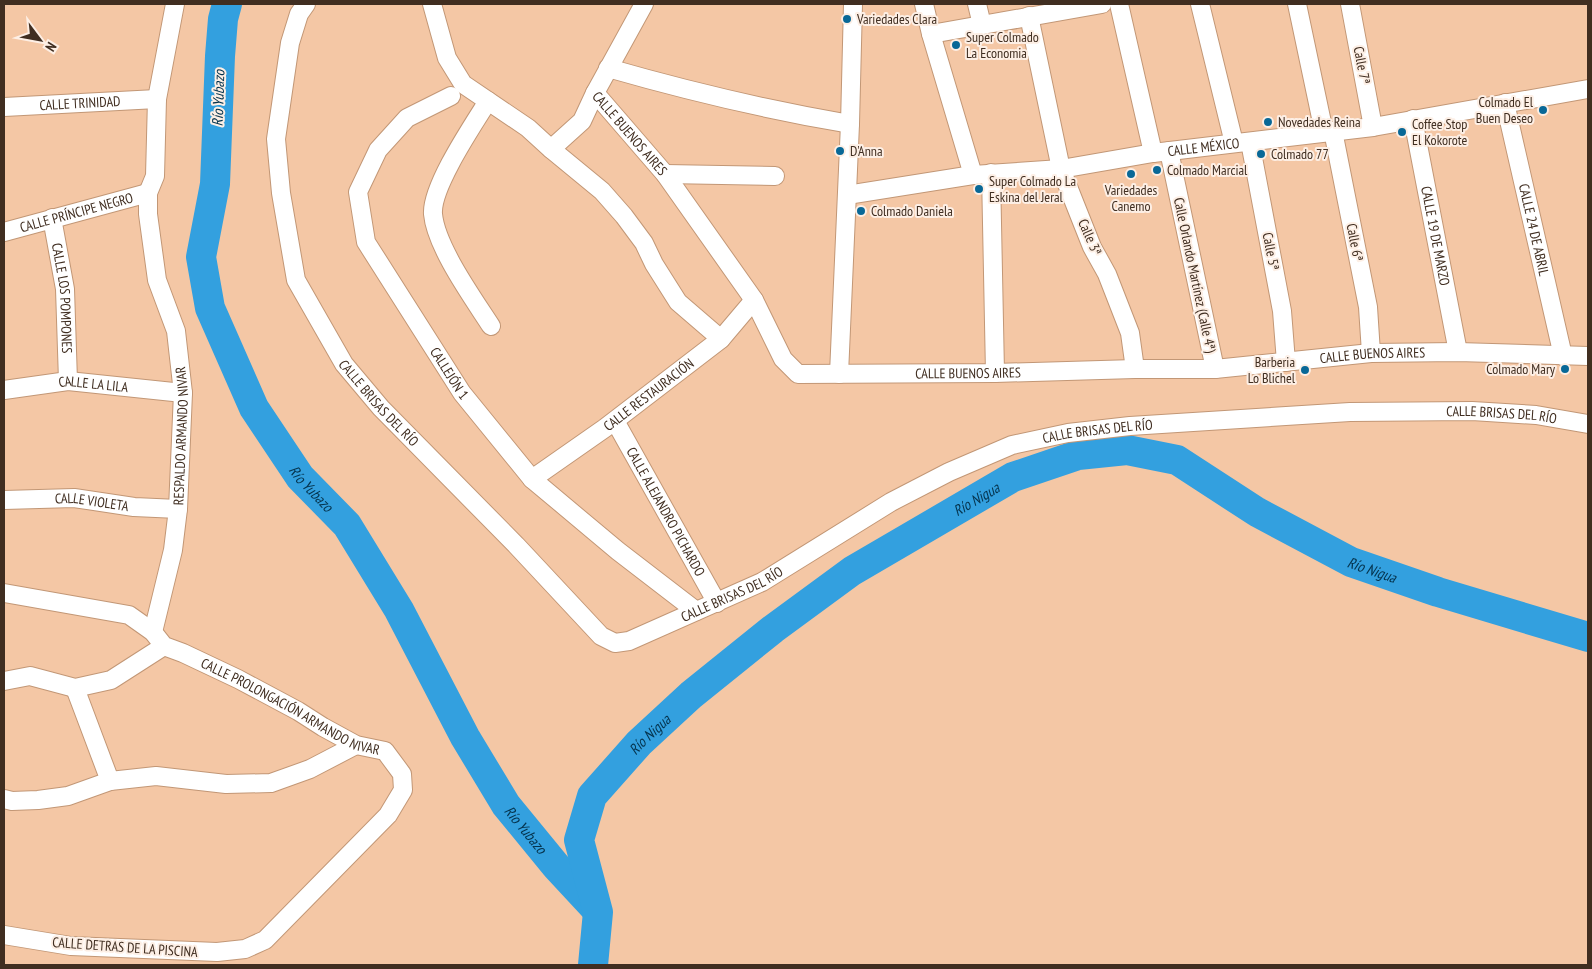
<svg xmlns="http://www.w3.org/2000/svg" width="1592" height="969" font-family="'PT Sans Narrow',sans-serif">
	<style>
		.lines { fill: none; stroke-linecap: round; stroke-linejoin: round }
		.river { stroke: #33a0df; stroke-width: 30 }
		.minor-casing { stroke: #c29776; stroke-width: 20 }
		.minor { stroke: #fff; stroke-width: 18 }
		.poi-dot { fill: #086897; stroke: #fdefe5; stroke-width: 2 }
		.labels { text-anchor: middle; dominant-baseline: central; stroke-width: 4; stroke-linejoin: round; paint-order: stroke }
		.poi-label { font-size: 14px; fill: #402e21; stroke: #fdefe5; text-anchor: start }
		.street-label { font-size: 14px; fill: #402e21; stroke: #fdefe5 }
		.water-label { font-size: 15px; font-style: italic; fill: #05334d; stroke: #fdefe5 }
	</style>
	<rect width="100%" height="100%" fill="#f4c7a5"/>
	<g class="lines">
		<!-- river -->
		<g class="river">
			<path id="s1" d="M227 4 223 19 220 56 215 184 201 257 210 308 254 408 300 477 347 525 399 610 465 737 506 805 556 866 595 908"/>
			<path id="s2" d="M593 965 598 912 579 840 592 796 639 743 691 695 773 629 852 571 1013 477 1078 455 1127 450 1177 460 1257 512 1351 562 1438 592 1588 637"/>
		</g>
		<defs>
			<g id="minor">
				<path id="s3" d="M306 4 299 14 290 43 276 139 281 193 296 280 344 364 381 408 516 545 601 636 615 643 629 641 762 582 891 502 949 472 1012 445 1068 433 1130 426 1350 412 1472 411 1536 415 1588 424"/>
				<path d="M432 4 447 58 463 84 528 128 551 149 582 121 595 93"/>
				<path id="s4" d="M644 4 595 93 665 174 754 300 783 359 798 374 995 373 1135 369H1215L1371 353 1458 352 1588 356"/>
				<path d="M924 4 931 34 973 175"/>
				<path d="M977 4 982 25"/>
				<path d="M1119 4 1153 153"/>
				<path d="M1200 4 1234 143"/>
				<path d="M1297 4 1324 132"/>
				<path d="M1350 4 1373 127"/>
				<path d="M1029 16 1061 169 1092 247 1107 274 1130 333 1135 369"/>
				<path d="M931 34 1102 4"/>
				<path d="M608 68C688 91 768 110 850 124"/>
				<path id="s5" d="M451 96 407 118 378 150 358 192 366 242 462 393 532 479 618 551 696 611"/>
				<path d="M488 101C473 125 431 187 433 214 436 247 473 298 491 326"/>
				<path id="s6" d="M1505 103 1563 356"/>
				<path id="s7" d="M4 107 157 99"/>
				<path id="s8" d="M1413 119 1458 352"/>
				<path d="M1333 131 1368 307 1371 353"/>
				<path d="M1250 142 1282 311 1286 362"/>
				<path d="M551 149 602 191 624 216 644 243 654 264 678 302 721 339"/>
				<path d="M1169 151 1215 369"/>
				<path d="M991 173 995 373"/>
				<path d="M665 174 775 176"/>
				<path id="s9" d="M847 195 973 175 1061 169 1153 153 1373 127 1588 89"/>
				<path id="s10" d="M52 218 65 289 68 381"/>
				<path id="s11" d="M4 232 148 193"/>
				<path d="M839 374 850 124 853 4"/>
				<path id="s12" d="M4 390 68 381 183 393"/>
				<path id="s13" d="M615 421 717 603"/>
				<path id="s14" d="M532 479 605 428 721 339 754 300"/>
				<path id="s15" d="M4 500 74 498 134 507 178 509"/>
				<path id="s16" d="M4 593 129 615 153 632 164 646 183 653 238 679 298 711 323 727 356 745 385 751 402 774 403 790 388 815 265 940 245 949 217 952 71 946 4 935"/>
				<path id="s17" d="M153 632 173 550 178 509 183 393 176 331 157 280 148 214V193L155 176 157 99 175 4"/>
				<path d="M4 681 30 676 75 688 111 680 164 646"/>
				<path d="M75 688 110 781"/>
				<path d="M4 799 12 801 38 800 68 796 110 781 156 776 226 784 271 783 310 769 356 745"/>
			</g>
		</defs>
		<!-- minor casing -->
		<use href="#minor" class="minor-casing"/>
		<!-- minor -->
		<use href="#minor" class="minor"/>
	</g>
	<!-- markers -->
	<g class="poi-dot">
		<circle cx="847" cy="19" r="5"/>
		<circle cx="956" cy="45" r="5"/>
		<circle cx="1543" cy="110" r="5"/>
		<circle cx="1268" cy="122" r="5"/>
		<circle cx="1402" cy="132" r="5"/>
		<circle cx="840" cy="151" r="5"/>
		<circle cx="1261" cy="154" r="5"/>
		<circle cx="1157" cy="170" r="5"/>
		<circle cx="1131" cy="174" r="5"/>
		<circle cx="979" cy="189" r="5"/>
		<circle cx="861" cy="211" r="5"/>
		<circle cx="1565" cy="369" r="5"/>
		<circle cx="1305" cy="370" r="5"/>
	</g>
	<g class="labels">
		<!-- poi labels -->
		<g class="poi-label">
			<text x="857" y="19">Variedades Clara</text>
			<text x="966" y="37">Super Colmado<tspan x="966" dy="16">La Economia</tspan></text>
			<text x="1533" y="102" text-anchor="end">Colmado El<tspan x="1533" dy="16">Buen Deseo</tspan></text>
			<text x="1278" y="122">Novedades Reina</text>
			<text x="1412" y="124">Coffee Stop<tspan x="1412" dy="16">El Kokorote</tspan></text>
			<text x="850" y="151">D'Anna</text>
			<text x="1271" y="154">Colmado 77</text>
			<text x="1167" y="170">Colmado Marcial</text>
			<text x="989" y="181">Super Colmado La<tspan x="989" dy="16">Eskina del Jeral</tspan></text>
			<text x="1131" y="190" text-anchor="middle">Variedades<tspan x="1131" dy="16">Canemo</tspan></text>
			<text x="871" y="211">Colmado Daniela</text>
			<text x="1295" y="362" text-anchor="end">Barberia<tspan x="1295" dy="16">Lo Blichel</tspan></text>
			<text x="1555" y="369" text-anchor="end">Colmado Mary</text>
		</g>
		<!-- street labels -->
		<g class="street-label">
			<text transform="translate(1362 65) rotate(79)">Calle 7ª</text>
			<text stroke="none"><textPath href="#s7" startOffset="76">CALLE TRINIDAD</textPath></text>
			<text stroke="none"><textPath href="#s4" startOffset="155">CALLE BUENOS AIRES</textPath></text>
			<text stroke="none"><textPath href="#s9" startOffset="360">CALLE MÉXICO</textPath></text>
			<text stroke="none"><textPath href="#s11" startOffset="75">CALLE PRÍNCIPE NEGRO</textPath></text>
			<text stroke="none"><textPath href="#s6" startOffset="130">CALLE 24 DE ABRIL</textPath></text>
			<text stroke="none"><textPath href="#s8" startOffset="119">CALLE 19 DE MARZO</textPath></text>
			<text transform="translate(1090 237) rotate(66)">Calle 3ª</text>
			<text transform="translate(1355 242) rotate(79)">Calle 6ª</text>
			<text transform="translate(1271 251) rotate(79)">Calle 5ª</text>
			<text transform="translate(1195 275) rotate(78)">Calle Orlando Martínez (Calle 4ª)</text>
			<text stroke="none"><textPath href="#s10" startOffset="81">CALLE LOS POMPONES</textPath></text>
			<text stroke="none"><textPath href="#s4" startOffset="1025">CALLE BUENOS AIRES</textPath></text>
			<text stroke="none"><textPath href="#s5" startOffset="345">CALLEJÓN 1</textPath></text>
			<text stroke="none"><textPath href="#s4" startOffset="620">CALLE BUENOS AIRES</textPath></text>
			<text stroke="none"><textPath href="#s12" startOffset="90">CALLE LA LILA</textPath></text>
			<text stroke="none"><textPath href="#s14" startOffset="144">CALLE RESTAURACIÓN</textPath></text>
			<text stroke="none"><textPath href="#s3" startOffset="431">CALLE BRISAS DEL RÍO</textPath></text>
			<text stroke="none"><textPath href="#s3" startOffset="1706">CALLE BRISAS DEL RÍO</textPath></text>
			<text stroke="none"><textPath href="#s3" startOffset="1301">CALLE BRISAS DEL RÍO</textPath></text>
			<text stroke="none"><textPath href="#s17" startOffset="199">RESPALDO ARMANDO NIVAR</textPath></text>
			<text stroke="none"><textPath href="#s15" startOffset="88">CALLE VIOLETA</textPath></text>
			<text stroke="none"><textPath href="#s13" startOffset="104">CALLE ALEJANDRO PICHARDO</textPath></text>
			<text stroke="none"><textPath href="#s3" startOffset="896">CALLE BRISAS DEL RÍO</textPath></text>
			<text stroke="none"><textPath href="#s16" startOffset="315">CALLE PROLONGACIÓN ARMANDO NIVAR</textPath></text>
			<text transform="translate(125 947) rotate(4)">CALLE DETRAS DE LA PISCINA</text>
		</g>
		<!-- water labels -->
		<g class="water-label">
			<text transform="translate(218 98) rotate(-88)">Río Yubazo</text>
			<text stroke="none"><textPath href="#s1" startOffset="515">Río Yubazo</textPath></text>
			<text stroke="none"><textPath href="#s2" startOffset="662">Río Nigua</textPath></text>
			<text stroke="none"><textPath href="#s2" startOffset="1098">Río Nigua</textPath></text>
			<text stroke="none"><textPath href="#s2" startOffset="258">Río Nigua</textPath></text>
			<text stroke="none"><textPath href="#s1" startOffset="920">Río Yubazo</textPath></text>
		</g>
	</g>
	<!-- border -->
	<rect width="1592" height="969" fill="none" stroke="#402e21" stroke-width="10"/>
	<!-- north arrow -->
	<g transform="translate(40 40) rotate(122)" stroke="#fdefe5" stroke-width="4" paint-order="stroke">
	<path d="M0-4L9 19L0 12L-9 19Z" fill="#402e21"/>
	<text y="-8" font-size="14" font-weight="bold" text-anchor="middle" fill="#402e21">N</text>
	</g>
</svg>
